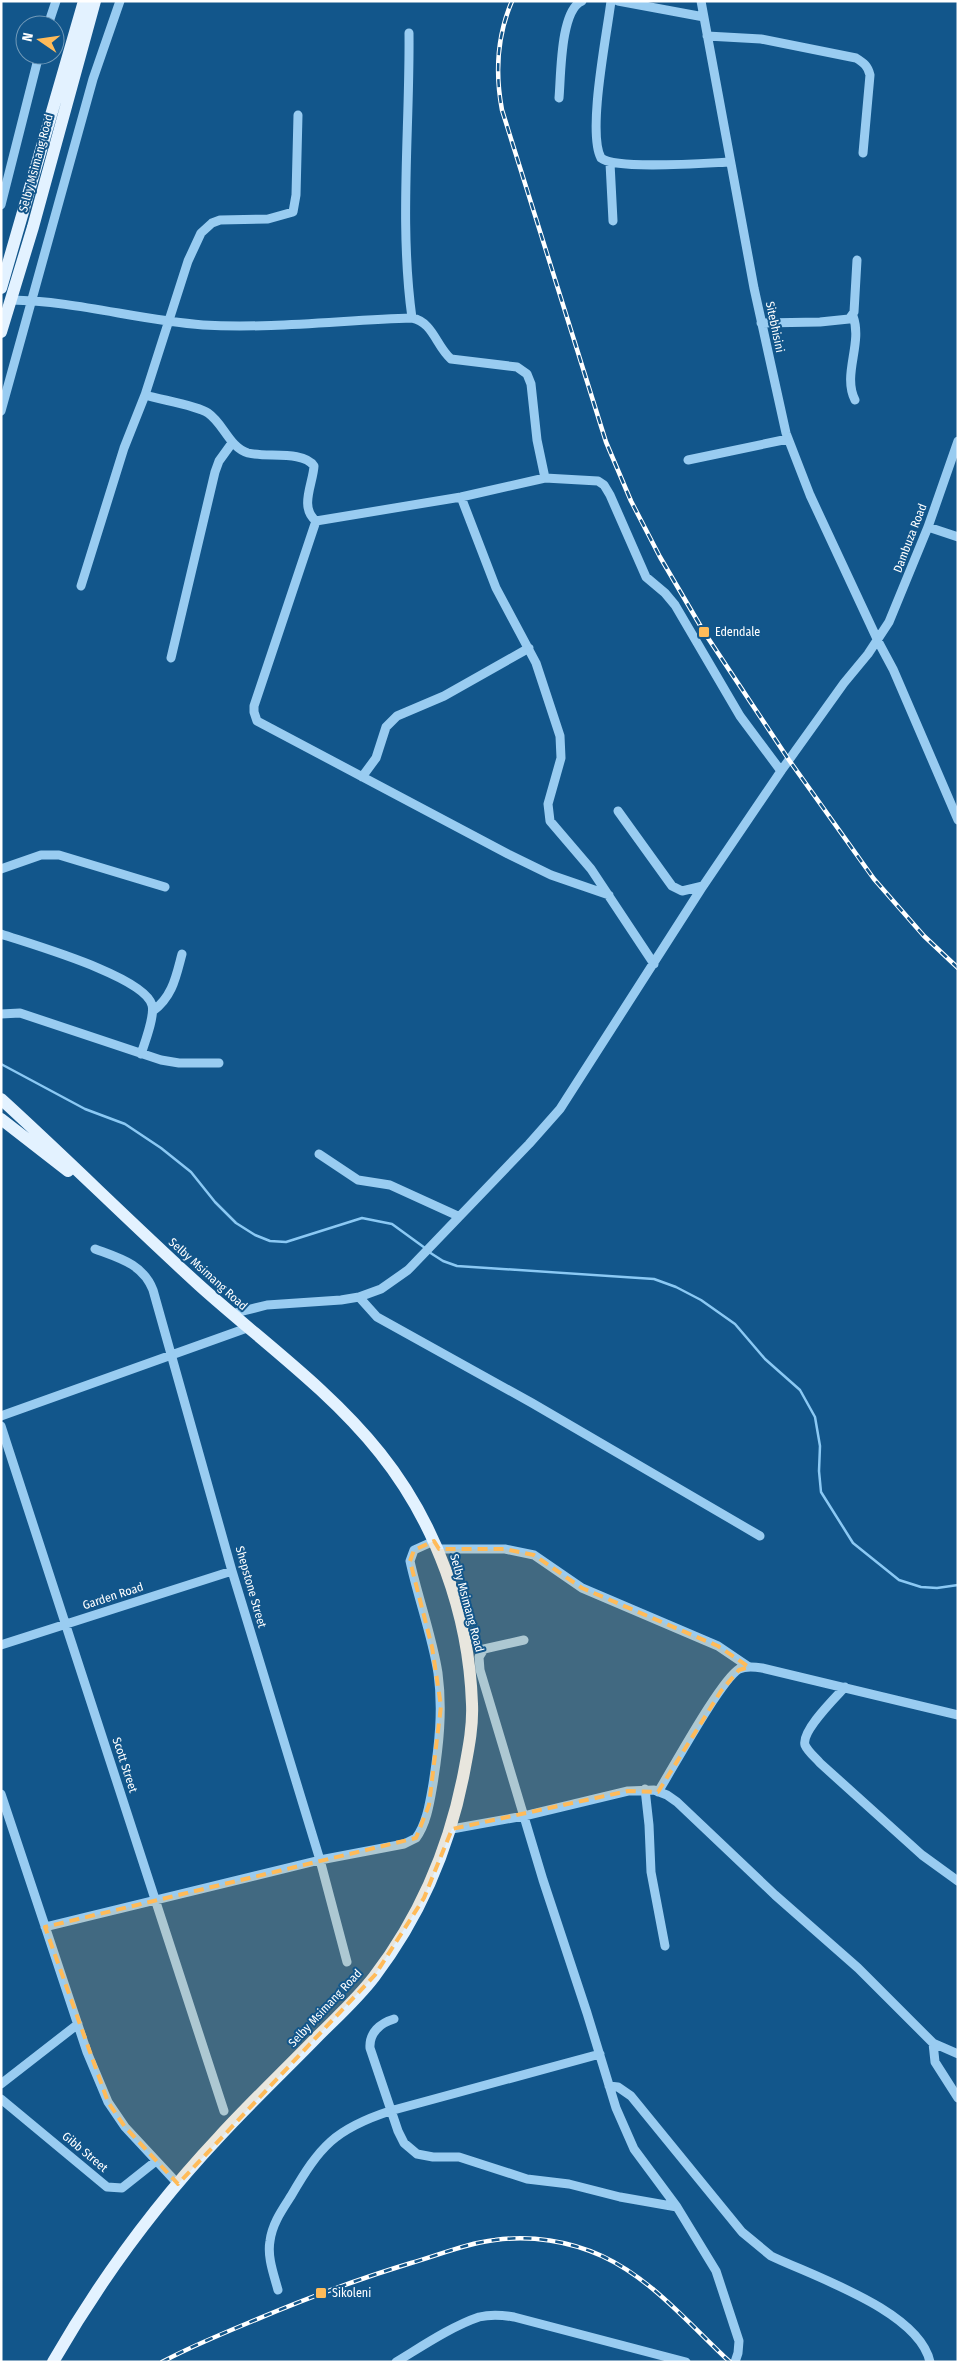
<svg xmlns="http://www.w3.org/2000/svg" width="959" height="2363" font-family="'Fira Sans Condensed',sans-serif">
	<style>
		.lines { fill: none; stroke-linecap: round; stroke-linejoin: round }
		.stream { stroke: #8bc9f4; stroke-width: 2.5 }
		.minor { stroke: #99ccf1; stroke-width: 9 }
		.major { stroke: #e3f2ff; stroke-width: 12 }
		.rail-casing { stroke: #fff; stroke-width: 4.5 }
		.rail { stroke: #12568b; stroke-width: 2.5; stroke-dasharray: 8; stroke-linecap: butt }
		.marked { fill: #ffbb59; fill-opacity: 0.2; stroke: #ffbb59; stroke-width: 4; stroke-dasharray: 10 6; stroke-linejoin: round }
		.poi-dot { fill: #ffbb59; stroke: #12568b; stroke-width: 2 }
		.labels { text-anchor: middle; dominant-baseline: central; stroke-width: 4; stroke-linejoin: round; paint-order: stroke }
		.street-label { font-size: 12px; fill: #fff; stroke: #12568b }
		.poi-label { font-size: 12px; fill: #fff; stroke: #12568b; text-anchor: start }
	</style>
	<rect width="100%" height="100%" fill="#12568b"/>
	<g class="lines">
		<!-- stream -->
		<path class="stream" d="M1 1064 85 1109 125 1124 161 1148 191 1172 215 1202 236 1223 255 1235 270 1241 286 1242 362 1218 392 1224 425 1248
			M429 1252 443 1261 457 1266 654 1279 676 1287 701 1300 735 1324 765 1359 800 1390 815 1417 820 1446 819 1471 821 1492 853 1543 899 1580 921 1587 937 1588 958 1585"/>
		<!-- minor -->
		<path class="minor" d="M611 1C607 34 587 132 601 158 615 170 707 163 730 162
			M618 1 704 17
			M701 1 754 288 786 433 810 495 878 641 893 669 958 820
			M48 25 56 1
			M409 33C410 128 399 224 412 318
			M707 36 761 39 856 58C864 63 868 66 870 75L863 153
			M559 98C561 77 560 10 582 1
			M298 115 296 195 293 212 268 219 220 220 212 223 201 233 188 261 145 395C161 400 196 405 208 413 224 424 229 447 248 453 266 458 303 450 314 466 313 484 299 507 316 521
			M610 163 613 221
			M1 205 39 55
			M11 300C76 301 138 320 203 325 271 329 344 320 412 318 433 322 436 346 451 359L517 367 527 374 531 384 537 440 545 478
			M853 316C863 344 842 374 855 400
			M761 323 820 322 849 319 854 312 857 260
			M1 411 93 79 120 1
			M688 460 788 439
			M461 497 496 588 536 663 560 736 561 758 548 804 550 821 591 869 654 964
			M316 521 461 497 545 478 598 481 604 485 610 495 646 577 665 593 675 605 740 716 781 771
			M316 521 254 706V712L257 721 508 854 551 875 609 895
			M928 527 958 537
			M81 586 124 448 145 395
			M171 658 215 472 219 461 232 443
			M362 777 376 758 386 727 397 716 444 696 529 648
			M618 811 672 886 682 891 703 886
			M1 869 41 855H59L165 887
			M1 934C30 944 144 976 152 1005 155 1016 145 1042 141 1054
			M153 1011C173 996 176 976 182 954
			M1 1014 20 1013 161 1060 179 1063H219
			M319 1154 358 1180 390 1185 458 1216
			M95 1249C119 1258 143 1264 153 1290L232 1571 320 1860 347 1962
			M359 1297 377 1317 532 1403 760 1536
			M231 1314 267 1305 341 1300 359 1297 381 1289 408 1270 529 1144 560 1109 701 889 781 771 844 683 868 654 889 622 928 527 958 441
			M1 1416 247 1328
			M1 1426 224 2111
			M439 1549H505L534 1555 582 1588 718 1646 749 1667
			M524 1640 484 1649 479 1657 480 1670 543 1880 587 2013 616 2108 634 2149 677 2207 716 2271 739 2341 738 2353 735 2362
			M1 1645 232 1571
			M845 1687C835 1698 801 1731 805 1745 808 1752 816 1758 820 1763L922 1855 958 1881
			M645 1789 649 1825 651 1872 665 1946
			M658 1792C673 1768 720 1681 739 1669 746 1666 755 1667 762 1668L958 1715
			M1 1794 87 2052 108 2102 125 2127 178 2184
			M452 1829 524 1816 628 1791 654 1790 667 1795 677 1802 775 1895 858 1968 933 2043 958 2054
			M45 1927 320 1860 404 1844 416 1838C427 1823 430 1801 433 1784 439 1746 443 1710 438 1673 432 1635 418 1598 410 1561L414 1550 434 1541
			M394 2019C380 2023 369 2033 370 2048L398 2131 404 2143 417 2154 433 2157H459L527 2179 569 2184 620 2197 677 2207
			M933 2043 935 2062 958 2098
			M1 2084 78 2024
			M609 2086 618 2087 631 2096 742 2232 771 2256C815 2277 919 2311 930 2362
			M1 2099 107 2187 122 2188 156 2161
			M278 2290C274 2275 267 2257 270 2241 272 2224 282 2210 291 2196 320 2146 335 2129 390 2111L600 2054
			M396 2362C421 2347 452 2326 479 2317 491 2314 503 2315 514 2317L686 2362"/>
		<!-- major -->
		<path class="major" d="M1 288 84 1
			M1 332 33 227 95 1
			M1 1099C68 1160 132 1224 199 1285 260 1340 329 1389 380 1453 436 1523 469 1614 472 1704 473 1725 469 1746 465 1767 451 1844 422 1914 374 1977 358 1998 338 2016 319 2035 286 2069 251 2102 219 2137 156 2204 99 2282 53 2362
			M1 1119 68 1171"/>
		<defs>
			<path id="rail" d="M512 1C497 36 495 73 502 110L606 442 631 501 660 557 704 632 789 760 874 879 924 936 958 968
				M162 2362C190 2347 219 2335 248 2323 302 2300 355 2280 411 2263 439 2255 467 2243 495 2240 531 2235 569 2241 602 2256 652 2279 690 2325 730 2362"/>
		</defs>
		<!-- rail casing -->
		<use href="#rail" class="rail-casing"/>
		<!-- rail -->
		<use href="#rail" class="rail"/>
	</g>
	<!-- marked area -->
	<path class="marked" d="M434 1541 439 1549H505L534 1555 582 1588 718 1646 749 1667 739 1670 721 1691 658 1792 628 1791 452 1829 424 1898 375 1975 178 2184 125 2127 108 2102 45 1927 416 1838 429 1805 441 1706 432 1647 410 1561 414 1550Z"/>
	<!-- markers -->
	<g class="poi-dot">
		<rect x="698" y="626" width="12" height="12" rx="2.5"/>
		<rect x="315" y="2287" width="12" height="12" rx="2.5"/>
	</g>
	<g class="labels">
		<!-- street labels -->
		<g class="street-label">
			<text transform="translate(36 163) rotate(-75)">Selby Msimang Road</text>
			<text transform="translate(775 327) rotate(78)">Sitebhisini</text>
			<text transform="translate(910 538) rotate(-69)">Dambuza Road</text>
			<text transform="translate(208 1274) rotate(42)">Selby Msimang Road</text>
			<text transform="translate(251 1587) rotate(74)">Shepstone Street</text>
			<text transform="translate(113 1596) rotate(-18)">Garden Road</text>
			<text transform="translate(467 1603) rotate(75)">Selby Msimang Road</text>
			<text transform="translate(125 1765) rotate(72)">Scott Street</text>
			<text transform="translate(325 2008) rotate(-47)">Selby Msimang Road</text>
			<text transform="translate(85 2152) rotate(40)">Gibb Street</text>
		</g>
		<!-- poi labels -->
		<g class="poi-label">
			<text x="715" y="632">Edendale</text>
			<text x="332" y="2293">Sikoleni</text>
		</g>
	</g>
	<!-- border -->
	<rect width="959" height="2363" fill="none" stroke="#ffffff" stroke-width="5"/>
	<!-- north arrow -->
	<g transform="translate(40 40) rotate(283)"><circle r="24" fill="#12568b" stroke="#719ab9"/>
	<path d="M0-4L9 19L0 12L-9 19Z" fill="#ffbb59"/>
	<text y="-8" font-size="14" font-weight="bold" text-anchor="middle" fill="#ffffff">N</text>
	</g>
</svg>
